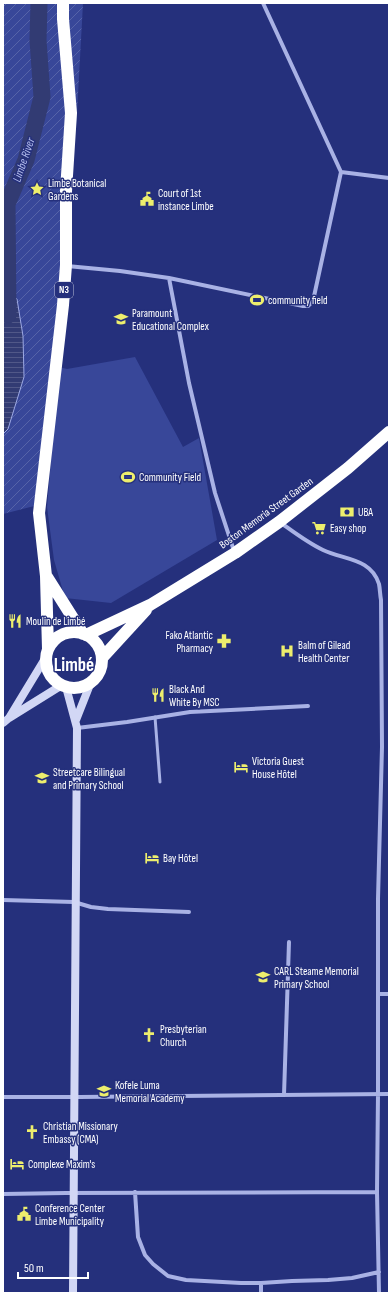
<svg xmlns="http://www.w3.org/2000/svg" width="392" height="1296" font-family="'Sofia Sans Condensed',sans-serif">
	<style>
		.garden { fill: url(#garden-furrows) }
		.pitch { fill: #384799 }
		.water { fill: url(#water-rules); stroke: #9da9e5 }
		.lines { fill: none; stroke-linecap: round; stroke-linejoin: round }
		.river { stroke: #323b73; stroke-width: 17 }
		.lane { stroke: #a9b2e5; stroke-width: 3 }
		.street { stroke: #a9b2e5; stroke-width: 4 }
		.secondary { stroke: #d2d7f5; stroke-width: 8 }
		.highway { stroke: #fff; stroke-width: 12 }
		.labels { text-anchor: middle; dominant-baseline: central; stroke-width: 3; stroke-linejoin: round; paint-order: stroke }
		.shield { fill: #25307c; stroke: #bec1d8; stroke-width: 1 }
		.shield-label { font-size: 10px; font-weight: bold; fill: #fff }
		.poi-label { font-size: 11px; fill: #fff; stroke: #25307c; text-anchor: start }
		.street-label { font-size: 11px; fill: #fff; stroke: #25307c }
		.water-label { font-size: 12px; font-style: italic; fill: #b4bded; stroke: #25307c }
		.town-label { font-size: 19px; font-weight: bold; fill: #fff; stroke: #25307c }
	</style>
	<defs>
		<pattern id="garden-furrows" width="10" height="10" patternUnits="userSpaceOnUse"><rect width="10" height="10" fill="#384799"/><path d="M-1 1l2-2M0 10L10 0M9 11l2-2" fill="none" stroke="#5663a8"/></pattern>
		<pattern id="water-rules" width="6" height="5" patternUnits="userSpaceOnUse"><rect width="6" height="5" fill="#323b73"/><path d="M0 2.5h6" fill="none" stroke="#515888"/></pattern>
	</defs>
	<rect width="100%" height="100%" fill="#25307c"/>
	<!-- garden -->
	<path class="garden" d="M3 3H83L77 113 42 504 3 514Z"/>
	<!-- pitch -->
	<path class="pitch" d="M135 357 183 447 199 438 217 540 111 603 65 598 54 560 47 507 59 367 67 369Z"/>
	<!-- water -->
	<path class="water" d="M3 289 17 299 23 336 24 377 8 429 3 434Z"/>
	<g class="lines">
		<!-- river -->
		<path class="river" d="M8 315 7 204 26 160 42 97 38 40 39 3"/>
		<!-- lane -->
		<path class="lane" d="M155 717 160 782"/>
		<!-- street -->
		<path class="street" d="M341 172 389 178
			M67 266 120 271 169 278 189 383 215 493 234 551
			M169 278 303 306H308L313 301 341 172 263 3
			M281 523C295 533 308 543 323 550 344 560 371 558 379 584 380 589 380 595 381 600L382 747 378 899V1094L377 1192 379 1293
			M77 728 127 722 190 712 308 706
			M3 900 74 902 91 907 108 909 189 912
			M378 994H389
			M284 1095 289 942
			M3 1097H79L389 1094
			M135 1192 138 1237 145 1255 153 1264 168 1276 186 1280 241 1283H261V1293
			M3 1194 66 1193 377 1192
			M261 1283 292 1281 328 1280 352 1278 379 1272"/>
		<!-- secondary -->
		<path class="secondary" d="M66 687 77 728 73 1293
			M9 718 46 657
			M76 720 91 682
			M3 723 9 718 62 685"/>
		<!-- highway -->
		<path class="highway" d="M47 577 83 634
			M46 660a28 28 0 1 1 56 0a28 28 0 1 1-56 0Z
			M86 635 150 605 235 553 279 522 348 468 389 432
			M48 649 46 576 39 513 63 305 66 265V191L71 113 63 19V3
			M102 658 146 610"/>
	</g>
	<!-- icons -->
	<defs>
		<symbol id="sight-bare" viewBox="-9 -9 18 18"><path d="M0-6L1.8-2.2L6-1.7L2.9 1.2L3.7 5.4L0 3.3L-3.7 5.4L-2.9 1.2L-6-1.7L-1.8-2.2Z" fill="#edee6d" stroke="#25307c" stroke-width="2.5" paint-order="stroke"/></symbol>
		<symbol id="civic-bare" viewBox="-9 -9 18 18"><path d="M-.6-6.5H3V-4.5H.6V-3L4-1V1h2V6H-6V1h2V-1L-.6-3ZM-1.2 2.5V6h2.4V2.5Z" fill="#edee6d" stroke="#25307c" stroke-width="2.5" paint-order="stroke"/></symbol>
		<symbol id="stadium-bare" viewBox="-9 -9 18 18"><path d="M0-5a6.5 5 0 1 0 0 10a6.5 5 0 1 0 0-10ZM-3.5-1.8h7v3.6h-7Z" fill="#edee6d" stroke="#25307c" stroke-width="2.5" paint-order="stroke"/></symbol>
		<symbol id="school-bare" viewBox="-9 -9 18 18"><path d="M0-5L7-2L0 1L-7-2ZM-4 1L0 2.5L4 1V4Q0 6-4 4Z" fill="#edee6d" stroke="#25307c" stroke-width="2.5" paint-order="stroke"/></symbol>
		<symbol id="bank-bare" viewBox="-9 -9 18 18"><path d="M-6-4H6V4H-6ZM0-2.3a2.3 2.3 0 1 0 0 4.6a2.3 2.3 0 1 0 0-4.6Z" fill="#edee6d" stroke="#25307c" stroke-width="2.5" paint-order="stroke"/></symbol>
		<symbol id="supermarket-bare" viewBox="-9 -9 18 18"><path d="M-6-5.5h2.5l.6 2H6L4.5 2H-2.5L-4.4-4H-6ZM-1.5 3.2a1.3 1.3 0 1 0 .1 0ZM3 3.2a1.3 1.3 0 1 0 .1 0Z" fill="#edee6d" stroke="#25307c" stroke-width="2.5" paint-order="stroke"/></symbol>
		<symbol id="restaurant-bare" viewBox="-9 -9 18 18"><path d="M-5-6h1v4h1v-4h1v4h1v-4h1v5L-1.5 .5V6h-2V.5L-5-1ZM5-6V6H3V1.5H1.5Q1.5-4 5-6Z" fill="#edee6d" stroke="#25307c" stroke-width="2.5" paint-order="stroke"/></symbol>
		<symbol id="pharmacy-bare" viewBox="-9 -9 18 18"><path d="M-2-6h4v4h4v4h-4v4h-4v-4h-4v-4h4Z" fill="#edee6d" stroke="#25307c" stroke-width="2.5" paint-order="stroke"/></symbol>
		<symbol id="hospital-bare" viewBox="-9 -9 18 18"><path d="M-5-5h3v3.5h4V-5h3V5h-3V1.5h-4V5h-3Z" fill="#edee6d" stroke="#25307c" stroke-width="2.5" paint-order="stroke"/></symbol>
		<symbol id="hotel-bare" viewBox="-9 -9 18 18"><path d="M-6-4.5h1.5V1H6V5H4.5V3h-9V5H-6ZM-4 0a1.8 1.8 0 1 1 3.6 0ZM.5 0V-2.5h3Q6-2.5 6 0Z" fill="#edee6d" stroke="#25307c" stroke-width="2.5" paint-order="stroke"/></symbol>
		<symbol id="church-bare" viewBox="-9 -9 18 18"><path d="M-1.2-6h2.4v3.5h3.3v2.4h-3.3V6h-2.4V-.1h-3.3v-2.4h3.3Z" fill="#edee6d" stroke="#25307c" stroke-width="2.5" paint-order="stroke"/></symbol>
	</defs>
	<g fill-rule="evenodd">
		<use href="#sight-bare" x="27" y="179" width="20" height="20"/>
		<use href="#civic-bare" x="137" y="189" width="20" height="20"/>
		<use href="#stadium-bare" x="247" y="290" width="20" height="20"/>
		<use href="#school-bare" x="111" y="309" width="20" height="20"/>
		<use href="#stadium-bare" x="118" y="467" width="20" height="20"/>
		<use href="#bank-bare" x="337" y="502" width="20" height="20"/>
		<use href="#supermarket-bare" x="309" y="518" width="20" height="20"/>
		<use href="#restaurant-bare" x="5" y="611" width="20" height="20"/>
		<use href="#pharmacy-bare" x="214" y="631" width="20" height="20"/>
		<use href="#hospital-bare" x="277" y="641" width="20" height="20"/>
		<use href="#restaurant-bare" x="148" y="685" width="20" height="20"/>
		<use href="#hotel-bare" x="231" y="757" width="20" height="20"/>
		<use href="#school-bare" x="32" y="768" width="20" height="20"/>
		<use href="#hotel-bare" x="142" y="848" width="20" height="20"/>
		<use href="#school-bare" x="253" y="967" width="20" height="20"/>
		<use href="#church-bare" x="139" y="1025" width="20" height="20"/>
		<use href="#school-bare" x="94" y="1081" width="20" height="20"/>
		<use href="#church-bare" x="22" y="1122" width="20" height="20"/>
		<use href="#hotel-bare" x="7" y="1154" width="20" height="20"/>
		<use href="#civic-bare" x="14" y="1204" width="20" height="20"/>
	</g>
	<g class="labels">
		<!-- shield labels -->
		<rect class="shield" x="55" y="282" width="18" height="16" rx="3"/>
		<g class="shield-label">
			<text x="64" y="290">N3</text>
		</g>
		<!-- poi labels -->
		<g class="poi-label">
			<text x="48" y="183">Limbe Botanical<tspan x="48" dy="13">Gardens</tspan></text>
			<text x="158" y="193">Court of 1st<tspan x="158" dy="13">instance Limbe</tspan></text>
			<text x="268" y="300">community field</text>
			<text x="132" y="313">Paramount<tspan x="132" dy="13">Educational Complex</tspan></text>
			<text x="139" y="477">Community Field</text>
			<text x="358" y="512">UBA</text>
			<text x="330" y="528">Easy shop</text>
			<text x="26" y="621">Moulin de Limbé</text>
			<text x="213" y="635" text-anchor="end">Fako Atlantic<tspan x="213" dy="13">Pharmacy</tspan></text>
			<text x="298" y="645">Balm of Gilead<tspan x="298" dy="13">Health Center</tspan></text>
			<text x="169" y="689">Black And<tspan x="169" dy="13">White By MSC</tspan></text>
			<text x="252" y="761">Victoria Guest<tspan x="252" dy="13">House Hôtel</tspan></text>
			<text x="53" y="772">Streetcare Bilingual<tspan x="53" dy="13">and Primary School</tspan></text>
			<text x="163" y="858">Bay Hôtel</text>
			<text x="274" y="971">CARL Steame Memorial<tspan x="274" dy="13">Primary School</tspan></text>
			<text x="160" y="1029">Presbyterian<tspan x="160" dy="13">Church</tspan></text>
			<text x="115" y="1085">Kofele Luma<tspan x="115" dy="13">Memorial Academy</tspan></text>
			<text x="43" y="1126">Christian Missionary<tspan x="43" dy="13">Embassy (CMA)</tspan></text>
			<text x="28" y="1164">Complexe Maxim's</text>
			<text x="35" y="1208">Conference Center<tspan x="35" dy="13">Limbe Municipality</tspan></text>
		</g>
		<!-- street labels -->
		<g class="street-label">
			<text transform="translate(266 513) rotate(-36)">Boston Memoria Street Garden</text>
		</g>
		<!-- water labels -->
		<g class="water-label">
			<text transform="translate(24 160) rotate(-71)">Limbe River</text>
		</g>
		<!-- town labels -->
		<g class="town-label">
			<text x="74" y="665">Limbé</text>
		</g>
	</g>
	<!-- border -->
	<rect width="392" height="1296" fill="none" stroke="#ffffff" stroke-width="8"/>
	<!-- scale -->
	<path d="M18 1272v6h70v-6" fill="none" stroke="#ffffff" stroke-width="2"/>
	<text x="24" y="1272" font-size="12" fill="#ffffff" stroke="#25307c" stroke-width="3" paint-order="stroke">50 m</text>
</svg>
